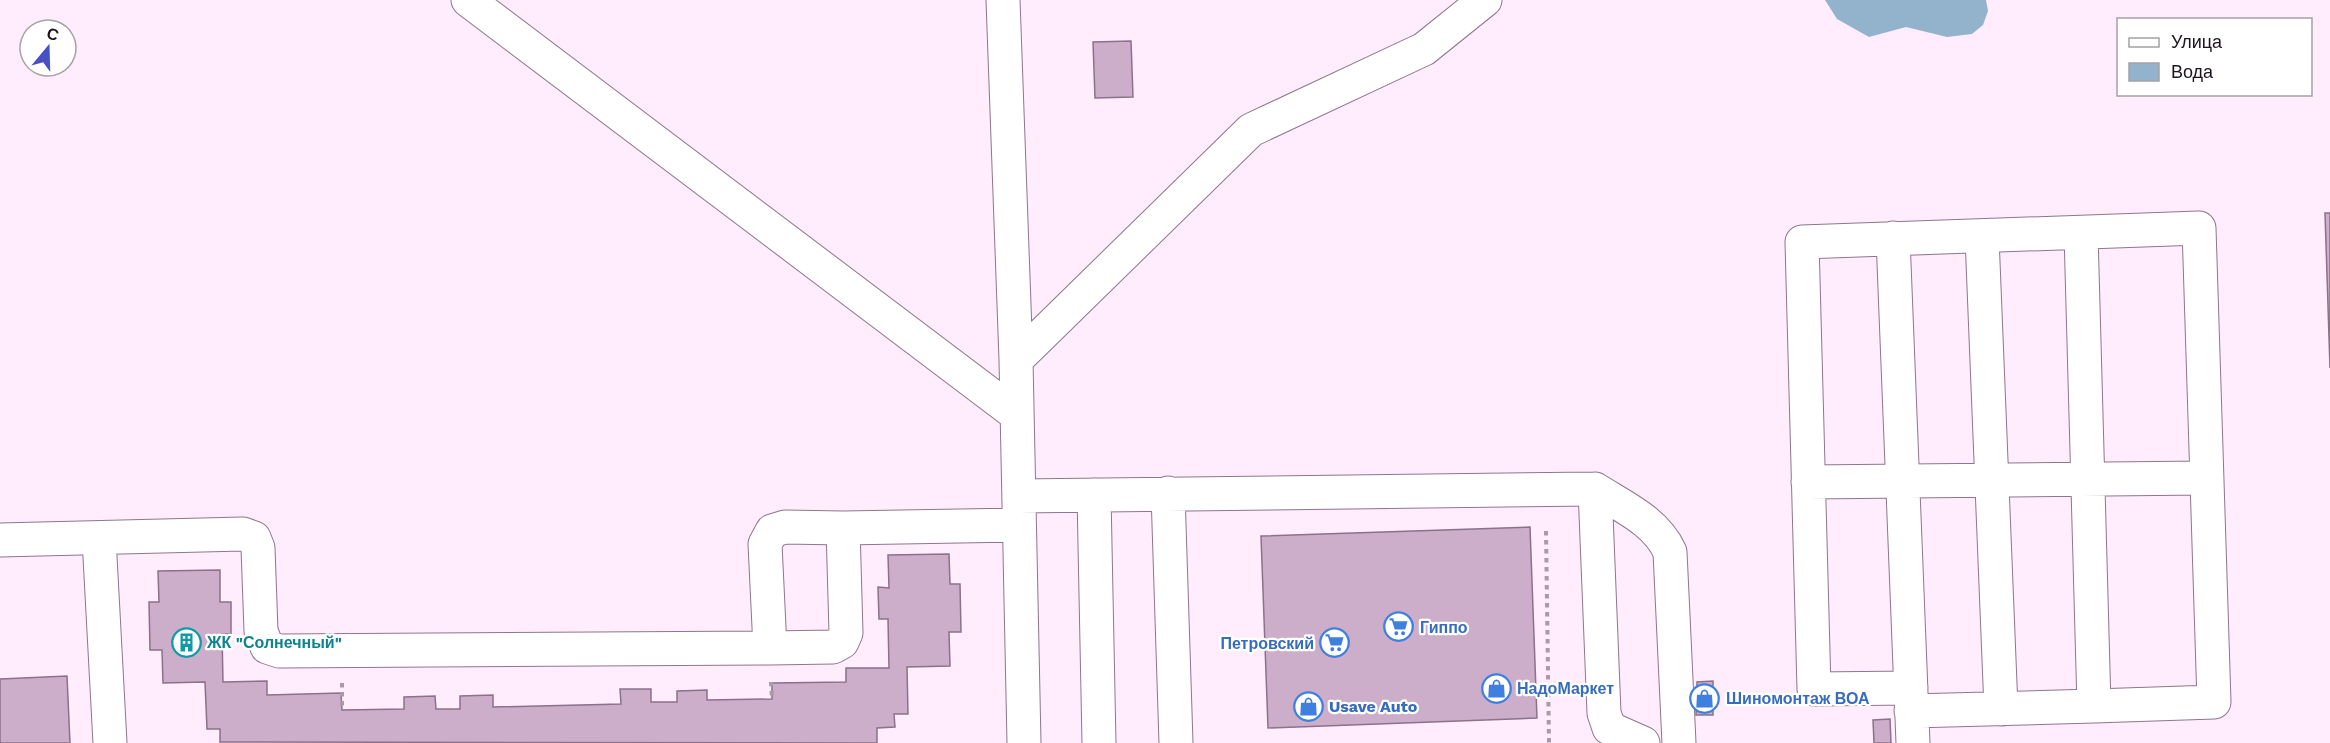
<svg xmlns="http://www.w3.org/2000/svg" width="2330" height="743" font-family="'Work Sans',sans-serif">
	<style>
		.water { fill: #93b3cc }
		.building { fill: #ccaeca; stroke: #8b7189; stroke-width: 1.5 }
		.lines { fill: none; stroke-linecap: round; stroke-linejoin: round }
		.minor-casing { stroke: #8f758d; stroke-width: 35 }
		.path { stroke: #a99aa8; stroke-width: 4; stroke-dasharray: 4.5 4.5; stroke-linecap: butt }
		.minor { stroke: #fff; stroke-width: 33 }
		.labels { text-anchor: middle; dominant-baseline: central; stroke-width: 4.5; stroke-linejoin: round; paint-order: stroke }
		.shop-label { font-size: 16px; font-weight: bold; fill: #366cbe; stroke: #fff; text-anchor: start }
		.culture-label { font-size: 16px; font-weight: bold; fill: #0d838f; stroke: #fff; text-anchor: start }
	</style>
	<rect width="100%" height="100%" fill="#ffedfd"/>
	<!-- water -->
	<path class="water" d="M1825 0H1986L1988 11 1983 25 1972 34 1947 37 1906 27 1869 37 1837 19Z"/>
	<!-- building -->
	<path class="building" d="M1131 41 1133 97 1095 98 1093 42Z
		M2325 213H2330V368Z
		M1530 527 1537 718 1268 728 1261 536Z
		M949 554 950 584H960L961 632H949L950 666 907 667 908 714H894L895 727 877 728V743L220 742V729H207L205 682 163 683 162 650H150L149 602H159L158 571 220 570V602H231V634H222L223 682 267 681V695L341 693 342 710 404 709V697L435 696 436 709H460V696L493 695V707L621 704 620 689H651V702H677V691L707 690V700L772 699V683L846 682V668H889L888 619H879L878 587 889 588 888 555Z
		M67 676 70 743H0V679Z
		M1713 681V715H1696L1697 682Z
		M1890 719 1891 743H1874L1873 720Z"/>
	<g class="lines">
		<defs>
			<path id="minor" d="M468 0 1016 414
				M1003 0 1016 360 1024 743
				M1982 237 2001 709
				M1893 238 1913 743
				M1016 360 1251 130 1424 49 1485 0
				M1808 482 2205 478
				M1595 489 1604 713 1609 728 1643 743
				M1168 493 1176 743
				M1094 495 1099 743
				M1019 496 1595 489C1623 507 1656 521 1670 552L1679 743
				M99 538 110 743
				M0 540 243 534 254 538 258 548 261 631 267 647 279 651 770 648 833 647 842 642 846 633 843 528 1019 525
				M770 648 765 544 772 531 785 527 843 528
				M1911 688 1814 689 1802 242 2199 228 2214 702 2094 706 2081 233
				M1911 711 2094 706"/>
		</defs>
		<!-- minor casing -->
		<use href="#minor" class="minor-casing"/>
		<!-- path -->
		<path class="path" d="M1546 531 1549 743
			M771 682 772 699
			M342 683V710"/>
		<!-- minor -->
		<use href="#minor" class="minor"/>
	</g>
	<!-- icons -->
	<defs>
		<symbol id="supermarket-ring" viewBox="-11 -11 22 22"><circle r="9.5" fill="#fff" stroke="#3f7fe0" stroke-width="1.5"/><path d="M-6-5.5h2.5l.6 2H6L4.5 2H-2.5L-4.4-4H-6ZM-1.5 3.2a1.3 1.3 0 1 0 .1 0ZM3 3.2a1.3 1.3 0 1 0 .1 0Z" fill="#3f7fe0"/></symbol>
		<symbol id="building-ring" viewBox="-11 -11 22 22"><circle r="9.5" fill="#fff" stroke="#0f9aa8" stroke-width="1.5"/><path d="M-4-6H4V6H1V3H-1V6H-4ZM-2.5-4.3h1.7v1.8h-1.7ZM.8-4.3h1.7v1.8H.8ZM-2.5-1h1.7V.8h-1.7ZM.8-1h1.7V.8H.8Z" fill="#0f9aa8"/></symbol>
		<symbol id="shop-ring" viewBox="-11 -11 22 22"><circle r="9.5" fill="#fff" stroke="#3f7fe0" stroke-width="1.5"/><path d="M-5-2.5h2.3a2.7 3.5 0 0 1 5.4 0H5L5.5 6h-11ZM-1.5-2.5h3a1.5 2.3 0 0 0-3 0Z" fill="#3f7fe0"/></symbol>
	</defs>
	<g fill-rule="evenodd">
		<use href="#supermarket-ring" x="1382" y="610" width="33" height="33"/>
		<use href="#building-ring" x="170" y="626" width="33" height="33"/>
		<use href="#supermarket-ring" x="1318" y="626" width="33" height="33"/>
		<use href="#shop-ring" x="1480" y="672" width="33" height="33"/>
		<use href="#shop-ring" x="1688" y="682" width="33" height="33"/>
		<use href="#shop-ring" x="1292" y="690" width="33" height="33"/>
	</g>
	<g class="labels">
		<!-- shop labels -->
		<g class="shop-label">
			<text x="1420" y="627">Гиппо</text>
			<text x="1314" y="643" text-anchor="end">Петровский</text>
			<text x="1517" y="688">НадоМаркет</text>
			<text x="1726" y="698">Шиномонтаж ВОА</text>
			<text x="1329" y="706">Usave Auto</text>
		</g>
		<!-- culture labels -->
		<g class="culture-label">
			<text x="207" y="642">ЖК "Солнечный"</text>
		</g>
	</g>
	<!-- legend -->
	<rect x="2117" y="18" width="195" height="78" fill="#ffffff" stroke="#a5a1a5" stroke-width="1.5"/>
	<rect x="2129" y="38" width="30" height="9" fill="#ffffff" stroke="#a5a1a5" stroke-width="1.5"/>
	<text x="2171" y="48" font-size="18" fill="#1f151f">Улица</text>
	<rect x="2129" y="63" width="30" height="18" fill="#93b3cc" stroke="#a5a1a5" stroke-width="1.5"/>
	<text x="2171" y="78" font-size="18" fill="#1f151f">Вода</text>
	<!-- north arrow -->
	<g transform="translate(48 48) rotate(19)"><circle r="28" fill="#ffffff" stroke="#a5a1a5" stroke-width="1.5"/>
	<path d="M0-4.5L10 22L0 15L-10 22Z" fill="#4950c6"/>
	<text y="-9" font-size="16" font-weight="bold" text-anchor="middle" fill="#1f151f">С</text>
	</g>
</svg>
